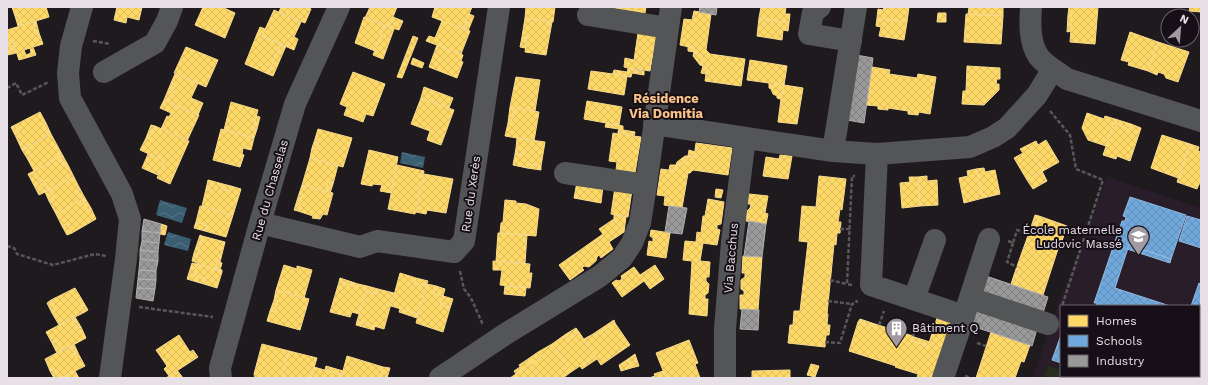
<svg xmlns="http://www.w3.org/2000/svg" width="1208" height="385" font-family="'Work Sans',sans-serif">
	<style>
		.education { fill: #281d28; fill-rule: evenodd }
		.park { fill: #272e1e }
		.water { fill: url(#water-waves) }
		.homes { fill: url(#homes-cross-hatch); stroke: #f8db8d; fill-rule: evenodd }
		.schools { fill: url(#schools-cross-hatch); stroke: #93b9df }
		.industry { fill: url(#industry-cross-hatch); stroke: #b0afb0 }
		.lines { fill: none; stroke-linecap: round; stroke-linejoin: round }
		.path { stroke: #585759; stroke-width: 2.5; stroke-dasharray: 4 2; stroke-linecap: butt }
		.minor { stroke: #545556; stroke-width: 22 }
		.labels { text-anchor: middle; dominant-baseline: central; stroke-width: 4; stroke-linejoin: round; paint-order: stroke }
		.street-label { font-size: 12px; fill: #e7e1e7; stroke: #170f17 }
		.poi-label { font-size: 12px; fill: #e7e1e7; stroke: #170f17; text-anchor: end }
		.neighbourhood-label { font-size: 13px; font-weight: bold; fill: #fbc386; stroke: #170f17 }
	</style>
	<defs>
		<pattern id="water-waves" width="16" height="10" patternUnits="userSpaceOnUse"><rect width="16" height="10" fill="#3b5f72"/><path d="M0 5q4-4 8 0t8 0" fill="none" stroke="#577686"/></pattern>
		<pattern id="homes-cross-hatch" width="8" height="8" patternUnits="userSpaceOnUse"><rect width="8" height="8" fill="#ffd966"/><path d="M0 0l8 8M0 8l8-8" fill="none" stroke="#dabb5f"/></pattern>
		<pattern id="schools-cross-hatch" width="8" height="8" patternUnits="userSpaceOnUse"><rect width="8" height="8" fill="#6fa8dc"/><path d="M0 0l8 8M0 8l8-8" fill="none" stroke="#648fb6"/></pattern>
		<pattern id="industry-cross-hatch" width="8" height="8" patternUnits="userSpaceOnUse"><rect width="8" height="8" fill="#999"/><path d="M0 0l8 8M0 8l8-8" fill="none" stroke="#808080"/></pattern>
	</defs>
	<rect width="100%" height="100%" fill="#1e1a1e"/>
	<!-- education -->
	<path class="education" d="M1107 177 1201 208 1200 378H1033L1053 318ZM1061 306H1199V376H1061Z"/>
	<!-- park -->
	<path class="park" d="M1048 366 1061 370V376H1076L1082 378H1044Z"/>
	<!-- water -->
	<path class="water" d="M402 152 425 157 423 168 400 163Z
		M160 200 187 208 182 223 156 215Z
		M168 232 191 239 188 251 164 245Z"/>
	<!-- homes -->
	<path class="homes" d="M12 7H46L49 17 22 25 19 15 15 16Z
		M117 7H142L139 20 127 17 126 23 114 20Z
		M203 7H222L235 13 225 38 195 25Z
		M281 7H308L311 9 305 23 279 12Z
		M370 7H397L389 27 365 18Z
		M435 7H472L463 29 432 17Z
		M526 7H555L553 22 525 18Z
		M608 7H646L645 13Z
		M761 7H786L785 14H790L789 23 759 18Z
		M884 7H909L907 22 877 18 878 9 883 10Z
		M969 7H1003V16L968 14Z
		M1069 7H1098L1095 44 1070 42 1072 15H1068Z
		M1190 7H1201V12L1189 11Z
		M274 10 301 22 294 37 298 39 294 50 262 36Z
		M694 11 711 14 706 50 710 54 745 59 741 86 705 81 707 67 703 66 701 57 699 55 694 52V48L680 45 684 19 692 20Z
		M938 13H946V22H937Z
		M469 14 474 16 468 31 463 29Z
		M966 14 1003 16 1001 44 964 42Z
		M19 15 22 25 18 26 15 16Z
		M1068 15H1072L1071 31 1067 32Z
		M364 17 385 25 375 51 355 43Z
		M393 17 403 21 399 30 389 27Z
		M525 18 552 22 546 55 525 52 527 37H522Z
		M759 18 789 23 788 31 783 30 782 40 757 36Z
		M877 18 907 22 904 40 879 36 881 27 876 26Z
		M36 21 39 33 36 34 33 22Z
		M442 21 470 31 461 54 426 41 429 36 435 38Z
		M33 22 36 34 39 33 43 44 33 47 36 55 19 60 13 42 9 43 7 38V30ZM30 48 31 53 26 55 24 50Z
		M385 25 394 29 383 59 373 55Z
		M260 27 265 29 262 36 257 34Z
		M1130 32 1158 42 1148 71 1128 65 1129 62 1121 60Z
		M638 33 656 36 650 71 637 69V71L628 69V68L624 67 625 58 634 60Z
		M257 34 281 44 268 74 245 64Z
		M413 36 418 38 402 78 397 77Z
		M522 37H527L525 48 520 47Z
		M7 38 12 54 7 55Z
		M13 42 16 53 12 54 9 43Z
		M1158 42 1189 52 1178 82 1166 78 1164 74 1158 72 1157 75 1148 71Z
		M281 44 286 46 273 76 268 74Z
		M437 45 463 55 461 61 463 62 457 78 429 67Z
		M186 47 218 60 206 87 174 73Z
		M688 47 694 48V52L688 51Z
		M694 52 699 55 701 57 703 66 700 65 693 56Z
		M413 58 424 63 422 68 411 64Z
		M750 60 787 66 784 85 775 83V86L769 85V83L747 80Z
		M703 66 707 67 706 74 701 73Z
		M967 66 1000 68V79H997L996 84H999V90L984 105 962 104 963 91H966Z
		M872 67 890 70 889 74 917 78 918 74 936 77 930 114 919 112 918 115 908 114V111L888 108V110L878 109V106L866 105Z
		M628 69 644 71V75L632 73 631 77 620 76V74L613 73 614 70 627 72Z
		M591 71 613 74V73L620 74V76H627L624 95 588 89Z
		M353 72 385 84 373 116 366 114 363 122 344 115 347 107 340 104Z
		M175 74 198 83 191 98 203 103 198 115 168 102 175 85 171 83Z
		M516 77 540 80 535 111 510 107Z
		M171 83 175 85 168 102 164 100Z
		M775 83 784 85 783 93H781L780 99 777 98V96L773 94 771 89 769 88V85L775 86Z
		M784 85 803 88 797 124 778 122 781 99H780L781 93H783Z
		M424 87 453 98 449 108 421 98Z
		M421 98 454 110 441 145 427 140 430 131 411 124Z
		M164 100 199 115 187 141 161 129 167 116 169 117 171 113 160 108Z
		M587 101 622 107 619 125 612 124V125L606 124V123L584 119Z
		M231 102 258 110 253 129H257L254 138 224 130Z
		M510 107 514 108 511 123H508Z
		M514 108 539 112 534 141 505 136 508 123H511Z
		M40 112 46 123 43 125 49 136 22 150 16 137 20 134 15 125Z
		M1087 113 1104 119 1105 116 1115 119 1106 146 1088 140 1082 128Z
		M256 116 260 117 257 129H253Z
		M1115 119 1131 124 1129 129 1114 123Z
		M46 123 51 134 49 136 43 125Z
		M1114 123 1129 129 1131 124 1141 128 1130 161 1117 156 1116 159 1103 155Z
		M606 124 612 125V124L623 126V130L635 132 634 136 626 135V133L618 132 619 129 605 127Z
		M15 125 20 134 16 137 11 127Z
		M151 125 155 126 149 139 146 138Z
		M155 126 189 141 170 184 157 178 165 161 140 150 146 138 149 139Z
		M221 129 254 138 251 150 243 148 242 154 244 155 240 167 213 160Z
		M318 129 352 138 343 167 310 158 312 148 317 149 319 141 315 139Z
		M618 132 626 133V135L641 137 635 173 616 170 617 162 609 161 613 133 618 134Z
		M51 134 57 145 54 146 60 157 34 171 27 158 31 156 27 147Z
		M1162 135 1190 144 1178 178 1151 168Z
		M517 138 545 142 541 166 528 164 527 168 513 165 515 154 522 155 523 149 516 148Z
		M315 139 319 141 317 149 312 148Z
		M1046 140 1059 162 1043 171 1028 145 1036 141 1038 145Z
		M696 143 732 148 728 175 693 170 690 173H688L682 208 664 205 665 196 657 195 661 169 675 171 676 165 684 164 687 160 688 156 694 157Z
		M1190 144 1199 147 1198 151 1201 152V184H1199L1197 189 1177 182Z
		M57 145 63 156 60 157 54 146Z
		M1028 145 1043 171 1027 180 1014 158 1023 153 1020 149Z
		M27 147 31 156 27 158 22 150Z
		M516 148 523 149 522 155 515 154Z
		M369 150 398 157 391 193 380 191 382 185 373 184 372 186 361 184Z
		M689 150 695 152 694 157 688 156Z
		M148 154 165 161 158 175 142 168Z
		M780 155 792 156 788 179 763 176 766 157 779 159Z
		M63 156 68 165 65 167 60 157Z
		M685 156H688L686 162 682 165H676L677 162Z
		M60 157 65 167 68 165 74 177 49 190 44 180 39 182 34 171Z
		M310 158 338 165 333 184 328 182 326 191 302 185Z
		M528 164 541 166V170L527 168Z
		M397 165 424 171 415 214 388 209Z
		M670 165H676L675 171 669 170Z
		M984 168 985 172 995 170 1000 194 983 198 976 169Z
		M976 169 983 198 964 203 959 178 968 176 967 171Z
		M34 171 45 192 39 195 28 174Z
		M1042 171 1047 181 1033 189 1027 180Z
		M424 174 453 179 446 213 427 210 426 214 416 212Z
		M819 176 846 179 842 210 840 209 838 222H841L840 233H837L836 245 834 244 827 314H828L827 325H830L829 335H826L825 347 788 343 790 325H793L794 311H800L808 242 799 241 802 206 816 207Z
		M927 176V181L937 180 938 205 920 206 918 177Z
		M74 177 79 187 76 189 82 200 56 214 49 201 54 199 49 190Z
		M909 177H918L920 206 902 208 900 183 910 182Z
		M44 180 49 190 45 192 39 182Z
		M208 180 212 181 210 190 206 189Z
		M212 181 223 184 221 189 230 191 231 186 241 189 233 215 202 206 206 189 210 190Z
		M328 182 333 184 330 193 326 191Z
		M577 182 603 186 601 203 574 198Z
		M223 184 231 186 230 191 221 189Z
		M302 185 333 193 327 215 323 214 320 219 312 218 313 216 298 211 302 195 299 194Z
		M79 187 85 198 82 200 76 189Z
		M615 187 632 190 628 217 611 214Z
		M716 189 723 190 721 198 715 197Z
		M49 190 54 199 49 201 45 192Z
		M299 194 302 195 298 211 294 210Z
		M749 194 768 196 765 213 768 214 766 224 746 221 747 211 750 208 751 204H748Z
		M85 198 91 208 88 210 82 200Z
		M708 199 724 202 721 224 717 225V229L720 230 717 245 703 243 700 261 710 262 709 277H706V281L709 284 708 293 705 295V299H708L707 316 689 314 692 261 683 260 685 241 696 242 697 232 701 233 703 216H705Z
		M82 200 88 210 91 208 96 219 72 233 67 223 62 226 56 214Z
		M505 200 516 201V203L526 204 539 209 536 236 500 233 501 223 503 222Z
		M200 206 233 215 226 237 205 231 207 225 196 222Z
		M614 215 626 217 624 232 614 219Z
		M1035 215 1039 216 1034 231 1030 230Z
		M1039 216 1067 226 1060 247 1059 246 1043 295 1015 286 1020 270 1016 269 1030 230 1034 231Z
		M614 219 624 232 609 242 613 249 601 258 599 255 597 257 596 261 589 267 584 266 582 268 584 270 570 280 559 265 603 234 599 229Z
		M196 222 207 225 205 231 194 228Z
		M67 223 72 233 67 235 62 226Z
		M161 224 167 226 165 235 160 234Z
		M651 230 670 233 666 258 647 255 649 241 653 242V238L650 236Z
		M498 233 527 235 525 263 496 261Z
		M200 235 202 236 198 254 194 253Z
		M202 236 225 242 220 262 217 261 215 268 222 270V272L197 264 198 263 192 261 194 253 198 254Z
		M743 256 762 257 758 310 740 309V295H744V291L741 289V280L745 277V273H742Z
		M217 261 222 263 220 270 215 268Z
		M493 261 530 264 529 273H532L530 288 500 285 502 270H493Z
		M192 263 197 264 194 275 198 276 197 282 187 279Z
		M197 264 222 272 217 288 204 284 206 278 194 275Z
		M284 265 297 269V266L312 270 304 298 276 290Z
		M655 265 664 279 650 289 644 281 622 297 612 283 616 280 619 281 622 279 621 276 634 267 640 275Z
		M1016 269 1020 270 1015 286 1011 284Z
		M400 273 416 278 414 283 426 286 418 314 391 306Z
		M198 276 206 278 204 284 197 282Z
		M340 278 358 284V287L339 282Z
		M416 278 428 281 426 286 414 283Z
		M339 282 358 287V284L367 286 359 314 352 312 350 317 330 312Z
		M427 284 436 286 433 293 443 296 440 305 450 308 443 332 416 323Z
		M367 286 378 289 377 294 366 291Z
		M436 286 445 289 443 296 433 293Z
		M505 286 526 288 525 296 504 294Z
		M75 288 81 298 79 300 85 312 59 325 52 313 56 310 51 300Z
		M378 289 394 293 384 329 357 321 366 291 377 294Z
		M276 290 309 299 300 330 267 321 270 311 274 312 278 301 274 300Z
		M443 296 453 299 450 308 440 305Z
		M81 298 88 310 85 312 79 300Z
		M51 300 56 310 52 313 47 303Z
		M274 300 278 301 274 312 270 311Z
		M400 309 418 314 417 318 399 312Z
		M75 317 81 327 77 329 72 318Z
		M72 318 77 329 81 327 86 338 62 351 56 340 52 343 46 332Z
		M937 318 954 324 935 378H917L918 374 895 367 896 366 849 351 858 322 874 327 875 324 913 336 914 337 913 341 928 346Z
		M860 319 875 324 874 327 858 322Z
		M614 320 615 323 594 336 593 334Z
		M357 321 375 326 374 330 356 325Z
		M615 323 630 345 601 365 584 339 593 334 594 336Z
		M576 328 579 332 570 339 566 334Z
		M579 332 595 356 571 372 552 344 566 334 570 339Z
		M991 332 1030 345 1024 362 1021 361 1015 378H976Z
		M179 335 190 352 193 350 198 357 169 376 164 369 167 366 156 350Z
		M914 337 930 342 928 346 913 341Z
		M56 340 62 351 57 353 52 343Z
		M689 340 698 363 695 364 700 378H666L656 353Z
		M74 344 79 355 76 357 70 346Z
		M262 344 289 351 281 378H255L254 374Z
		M552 344 571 372 563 378H541L531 364 541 357 538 352Z
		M70 346 76 357 79 355 85 366 61 378H59L54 369 50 371 45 359Z
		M289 351 317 358 311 378H281Z
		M538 352 541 357 531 364 528 359Z
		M635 354 639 366 631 368 628 359Z
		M347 356 383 367 380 378H341Z
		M595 356 597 359 582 369 580 366Z
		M528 359 541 378H510L522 370 519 365Z
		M628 359 631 368 621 371 619 365Z
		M811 364 819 366 815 377 807 375Z
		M326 366 343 371 342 375 325 370Z
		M314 367 342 375 341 378H311Z
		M383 367 390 368 387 378H380Z
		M520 367 522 370 516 374 514 371Z
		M54 369 59 378H54L50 371Z
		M177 370 183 378H166L169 376Z
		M790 370V378H752V371Z
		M75 371 79 378H61Z
		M663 371 666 378H649L655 376 654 374Z"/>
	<!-- schools -->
	<path class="schools" d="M1130 197 1186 215 1171 259 1129 245 1115 288 1170 306H1096L1097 303H1094L1122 221H1125L1126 217 1123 216Z
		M1187 216 1201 220V248L1179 241Z
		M1129 245 1171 259 1170 263 1127 249Z
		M1199 283 1201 284V357L1199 356V306H1191Z
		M1061 335V363L1052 360Z
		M1199 356 1201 357 1200 378H1173L1174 376H1199Z
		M1101 376H1174L1173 378H1125L1121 377V378H1107Z"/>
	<!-- industry -->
	<path class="industry" d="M700 7H717L716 15 699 12Z
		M856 55 873 58 864 123 847 120Z
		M669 206 687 208 682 234 665 232Z
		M144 219 161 224 160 233 142 231Z
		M749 221 766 224 762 257 744 256Z
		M142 231 160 233 159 243 142 241Z
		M142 241 159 243 158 252 140 250Z
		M140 250 158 252V261L140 259Z
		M140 259 158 261 156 271 139 270Z
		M139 270 156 271V280L138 279Z
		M986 276 1048 297 1043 313 980 292Z
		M138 279 156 280 155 289 137 288Z
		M137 288 155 289 153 301 136 298Z
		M975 308 1037 329 1032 346 969 325Z
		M742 309 759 310 758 330 740 329Z"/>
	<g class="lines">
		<!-- path -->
		<path class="path" d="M93 41 110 44
			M7 88 16 83 22 95 49 82
			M1050 111 1070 135 1076 169 1103 180 1062 306
			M840 229H851
			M1008 241 1013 243 1017 230 1029 234
			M1013 243 1007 262 1017 267
			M7 246 14 248 17 254 53 265 95 254 106 256
			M460 271 464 289 471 298 483 325
			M830 280 847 284
			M852 285 847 284 852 176H855
			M828 301 852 304
			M139 307 213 317
			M879 325 884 311
			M913 336 918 322
			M825 342 840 343 852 304 856 303 857 300
			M977 343 986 346
			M965 376 971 378
			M1192 376 1198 378"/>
		<!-- minor -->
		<path class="minor" d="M82 7 71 46 68 73 70 98 122 194 130 219 126 259 110 378
			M820 7 813 12 809 34 851 41
			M1031 7C1030 23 1029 43 1039 57 1045 65 1059 73 1067 79L1201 121
			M588 15 668 28
			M104 72 155 43 167 21 172 7
			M654 124 833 151 877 154 970 147 993 137 1007 128 1037 95 1053 69
			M833 151 856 7H855
			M877 154 871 285 964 316
			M565 173 646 185
			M260 223 360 247 377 241 454 252 464 241 499 7
			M970 298 1048 324
			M914 299 935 240
			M221 378 220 368 260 223 295 104 339 7
			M440 378 507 333 600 276 622 258 632 243 640 223 646 185 671 7
			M725 378V329L732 242 745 138
			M943 378 964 316 989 239"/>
	</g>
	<!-- icons -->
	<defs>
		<symbol id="school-pin" viewBox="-11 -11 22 30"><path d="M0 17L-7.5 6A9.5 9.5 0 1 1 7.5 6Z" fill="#a19ba1" stroke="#170f17"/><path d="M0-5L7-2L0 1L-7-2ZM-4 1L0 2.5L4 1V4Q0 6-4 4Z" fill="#fff"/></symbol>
		<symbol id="building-pin" viewBox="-11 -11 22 30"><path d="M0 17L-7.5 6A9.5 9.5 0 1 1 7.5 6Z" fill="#a19ba1" stroke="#170f17"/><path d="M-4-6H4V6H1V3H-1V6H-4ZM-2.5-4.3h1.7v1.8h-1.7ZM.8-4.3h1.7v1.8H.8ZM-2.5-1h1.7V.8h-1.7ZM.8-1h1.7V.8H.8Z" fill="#fff"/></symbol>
	</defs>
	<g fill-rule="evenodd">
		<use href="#school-pin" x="1126" y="224" width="25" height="34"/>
		<use href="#building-pin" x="884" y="316" width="25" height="34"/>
	</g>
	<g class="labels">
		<!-- street labels -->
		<g class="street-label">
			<text transform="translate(270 190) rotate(-74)">Rue du Chasselas</text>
			<text transform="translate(471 194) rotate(-82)">Rue du Xerès</text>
			<text transform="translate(731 258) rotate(-85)">Via Bacchus</text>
		</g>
		<!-- poi labels -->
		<g class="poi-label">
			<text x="1122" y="230">École maternelle<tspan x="1122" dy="14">Ludovic Massé</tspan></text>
			<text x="912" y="328" text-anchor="start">Bâtiment Q</text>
		</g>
		<!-- neighbourhood labels -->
		<g class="neighbourhood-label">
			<text x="666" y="98">Résidence<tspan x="666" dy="15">Via Domitia</tspan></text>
		</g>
	</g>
	<!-- border -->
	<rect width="1208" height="385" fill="none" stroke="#e7e1e7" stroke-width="16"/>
	<!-- legend -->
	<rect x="1060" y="305" width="140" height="72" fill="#170f17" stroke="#6a636a"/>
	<rect x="1068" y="315" width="20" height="12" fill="#ffd966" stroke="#6a636a"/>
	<text x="1096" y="325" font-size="12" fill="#e7e1e7">Homes</text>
	<rect x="1068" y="335" width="20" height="12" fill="#6fa8dc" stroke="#6a636a"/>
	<text x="1096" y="345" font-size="12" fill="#e7e1e7">Schools</text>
	<rect x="1068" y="355" width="20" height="12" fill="#999999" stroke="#6a636a"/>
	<text x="1096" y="365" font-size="12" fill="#e7e1e7">Industry</text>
	<!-- north arrow -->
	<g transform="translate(1180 28) rotate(26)"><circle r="19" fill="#170f17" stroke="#6a636a"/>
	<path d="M0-3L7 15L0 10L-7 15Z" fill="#a19ba1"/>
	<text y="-6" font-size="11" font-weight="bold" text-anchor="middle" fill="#e7e1e7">N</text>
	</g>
</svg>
